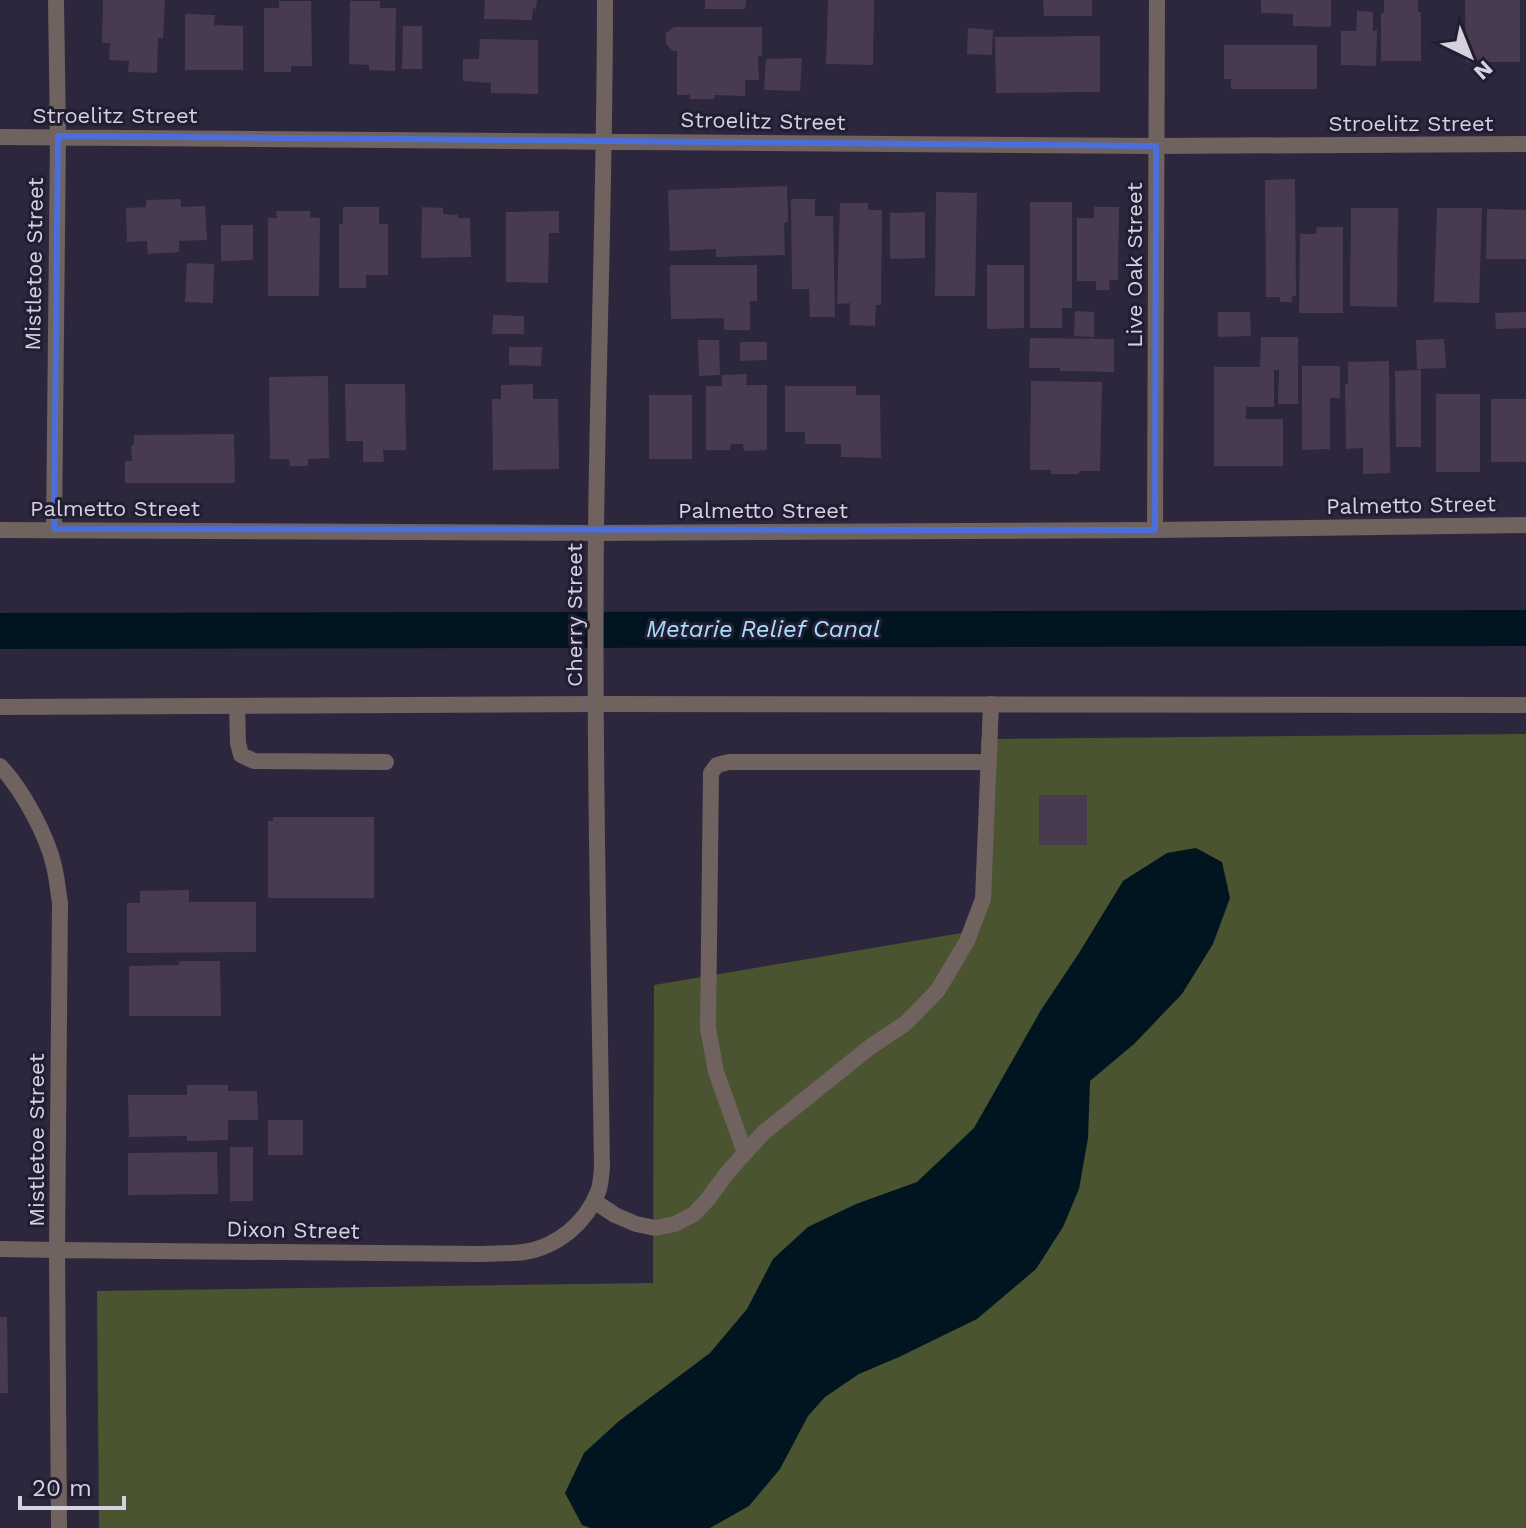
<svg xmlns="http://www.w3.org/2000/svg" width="1526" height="1528" font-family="'Work Sans',sans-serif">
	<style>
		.green { fill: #4b5430 }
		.water { fill: #00151f }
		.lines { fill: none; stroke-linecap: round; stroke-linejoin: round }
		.canal { stroke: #00151f; stroke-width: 36 }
		.building { fill: #483b50 }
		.service { stroke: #6f625f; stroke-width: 16 }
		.minor { stroke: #6f625f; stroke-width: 16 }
		.tertiary { stroke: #6f625f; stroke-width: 16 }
		.marked { fill: none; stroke: #4b6fda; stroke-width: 6; stroke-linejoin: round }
		.labels { text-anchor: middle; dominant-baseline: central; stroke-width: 6; stroke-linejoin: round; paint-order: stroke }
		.street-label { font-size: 22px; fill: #d5d2e0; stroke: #221d32 }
		.water-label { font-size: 24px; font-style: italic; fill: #a4e0fd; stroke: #221d32 }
	</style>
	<rect width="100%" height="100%" fill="#2c273c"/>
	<!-- green -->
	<path class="green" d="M1526 734V1528H99L97 1291 653 1283 654 985 979 930 981 739Z"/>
	<!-- water -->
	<path class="water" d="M1196 848 1222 862 1230 898 1213 944 1182 994 1134 1044 1090 1081 1088 1138 1079 1189 1063 1227 1036 1269 977 1319 899 1357 859 1374 825 1397 808 1416 780 1469 749 1506 710 1528H590L582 1525 565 1493 584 1453 619 1421 710 1353 747 1309 773 1259 808 1227 856 1204 917 1182 974 1128 1041 1010 1079 953 1123 881 1167 853Z"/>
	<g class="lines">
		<!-- canal -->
		<path class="canal" d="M0 631 1526 628"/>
	</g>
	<!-- building -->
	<path class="building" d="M103 0H165L163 38H158L157 73 128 72 129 61 109 60 110 43H102Z
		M485 0H537L536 9 533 8 532 20 484 19Z
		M705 0H746L745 9H705Z
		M828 0H874L873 65 826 64Z
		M1043 0H1092V16H1044Z
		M1261 0H1331V27L1293 26V14L1261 13Z
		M1384 0H1418V12H1421V61H1381V13H1384Z
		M1465 0H1520V62H1466Z
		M279 1H311L312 66H291V72H264V8H279Z
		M350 1H380V8H396L395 71 369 70V65L349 64Z
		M1357 11 1373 12V31L1377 30 1376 66 1341 65V31H1356Z
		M185 14 215 15 214 25 243 26V70H185Z
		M403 26H422V69H402Z
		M674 27H762V56H758L759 80H745V96L714 95V99H690V95H677V51H673L666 44V33Z
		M968 28 993 30 992 55 967 54Z
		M1100 36V92L996 93 995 37Z
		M480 39 538 40V94L491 93V83L463 81V59H479Z
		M1224 45H1317V89H1231V79H1224Z
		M802 58 800 91 764 90 766 59Z
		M1295 179 1296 296H1292V302H1280V297H1266L1265 180Z
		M787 186 788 222 784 223 785 255 716 257V249L670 251 668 190Z
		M936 192 977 193 975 296H935Z
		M181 199V207L205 206 207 240 179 241V252L148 254 147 241 127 242 126 208 146 207V200Z
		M791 199H815V216H833L835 317H810L809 289H792Z
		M1030 202H1072V308H1062V328H1030Z
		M840 203H868V210H882L881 305H876L875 326 850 325V303L837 304Z
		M343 207H379V224H388V275H366V288H339V224H343Z
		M422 207 443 208V214L458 215V218H470L471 257 421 258Z
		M1094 207H1119L1118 280H1109L1110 290H1096V281H1077V218H1094Z
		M1351 208H1398L1397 307 1350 306Z
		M1437 208H1482L1479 303 1434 302Z
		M1487 209 1526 210V259H1486Z
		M276 211H310V217L320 218 319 296H268V218H277Z
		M559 211V233H549L548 283 506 282V212Z
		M925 212V258L890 259V213Z
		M221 225H253V260L221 261Z
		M1317 227H1343V313H1299L1300 234H1316Z
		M187 263 214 264 213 303 185 302Z
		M670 265H757V301H750V330H724V318L671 319Z
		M987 265H1024V328L987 329Z
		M1075 311 1094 312V337L1074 336Z
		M1218 312H1250L1251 336 1218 337Z
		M1526 312V328L1496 329 1495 313Z
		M493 315 524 316V334H492Z
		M1261 337H1298V404H1278L1279 370H1274V407H1246V419H1283V466H1214V367H1260Z
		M1030 338 1114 339V372L1060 371V368H1029Z
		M1444 339 1446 368 1417 369 1416 340Z
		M698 340H719L720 375 699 376Z
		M740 342H767V360L740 361Z
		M509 347H542L541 366 509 365Z
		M1389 361 1390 473 1363 474V448L1346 449 1345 384 1348 383V362Z
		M1302 366H1340V398H1330V449L1302 450Z
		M1421 370V447H1396L1395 371Z
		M747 374 746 385H767V450L744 451 743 444H731L730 450H706V386H722V375Z
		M328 376 329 458 308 459V466H290L289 459H270L269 377Z
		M1031 381 1102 382 1100 471H1079V474H1051V470H1030Z
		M345 384H405L406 450H383L384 462H363V441H346Z
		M533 384V399H558L559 469 493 470 492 399H501V385Z
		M785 386H856V395H880L881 458 841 457V444H805V432H785Z
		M1436 394H1480V472H1436Z
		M649 395H692V459H649Z
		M1491 399H1526V462H1491Z
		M234 434 235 483H125V461H132L131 445H134V435Z
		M1039 795H1087V845H1039Z
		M273 817H374V898H268V821H273Z
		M189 890V902H256V952L127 953V903H140V891Z
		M179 961H220L221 1016H129V966L179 965Z
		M187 1085H228V1091H257L258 1120H228V1140L187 1141V1136L129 1137 128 1095H187Z
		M268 1120H303V1155H268Z
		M230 1147H253V1201H230Z
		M217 1152 218 1194 128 1195V1153Z
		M0 1317H7L8 1393H0Z"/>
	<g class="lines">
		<!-- service -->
		<path class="service" d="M237 706 238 743 241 755 254 761 386 762
			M745 1153 716 1072 708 1028 711 773 717 765 729 762H988
			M594 1201 615 1215 636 1224 655 1228 675 1224 694 1214 708 1199 727 1173 763 1133 870 1047 906 1023 938 990 967 941 983 899 991 704"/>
		<!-- minor -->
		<path class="minor" d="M0 137 1156 146 1526 144
			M54 529 58 136 56 0
			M1155 530 1157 0
			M59 1528 57 1250 480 1254C494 1253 510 1254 524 1252 557 1247 586 1223 598 1192 601 1185 601 1175 602 1168 599 956 594 744 596 532 598 355 605 178 605 0"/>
		<!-- tertiary -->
		<path class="tertiary" d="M0 530 596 533 1155 530 1526 525
			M0 707 596 704 1526 705
			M0 766C22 789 47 835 54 866 57 878 58 891 60 903L57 1250 0 1249"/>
	</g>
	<!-- marked area -->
	<path class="marked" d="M58 136 1156 146 1155 530 54 529Z"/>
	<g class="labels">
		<!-- street labels -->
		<g class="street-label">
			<text x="115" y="115">Stroelitz Street</text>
			<text transform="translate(763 121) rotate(1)">Stroelitz Street</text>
			<text x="1411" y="123">Stroelitz Street</text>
			<text transform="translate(34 264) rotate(-89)">Mistletoe Street</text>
			<text transform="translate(1134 265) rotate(-90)">Live Oak Street</text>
			<text transform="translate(1411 505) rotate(-1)">Palmetto Street</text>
			<text x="115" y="508">Palmetto Street</text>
			<text x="763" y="510">Palmetto Street</text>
			<text transform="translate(574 615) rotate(-90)">Cherry Street</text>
			<text transform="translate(36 1140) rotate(-90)">Mistletoe Street</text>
			<text transform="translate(293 1230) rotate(1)">Dixon Street</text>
		</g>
		<!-- water labels -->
		<g class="water-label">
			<text x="763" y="629">Metarie Relief Canal</text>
		</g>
	</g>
	<!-- north arrow -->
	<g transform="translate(1470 56) rotate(137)" stroke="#221d32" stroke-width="6" paint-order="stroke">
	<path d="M0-6L14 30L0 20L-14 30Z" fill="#d5d2e0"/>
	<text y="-12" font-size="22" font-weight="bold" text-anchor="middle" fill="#d5d2e0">N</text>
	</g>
	<!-- scale -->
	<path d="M20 1496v12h104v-12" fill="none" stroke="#d5d2e0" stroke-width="4"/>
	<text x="32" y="1496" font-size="24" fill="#d5d2e0" stroke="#221d32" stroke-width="6" paint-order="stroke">20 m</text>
</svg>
